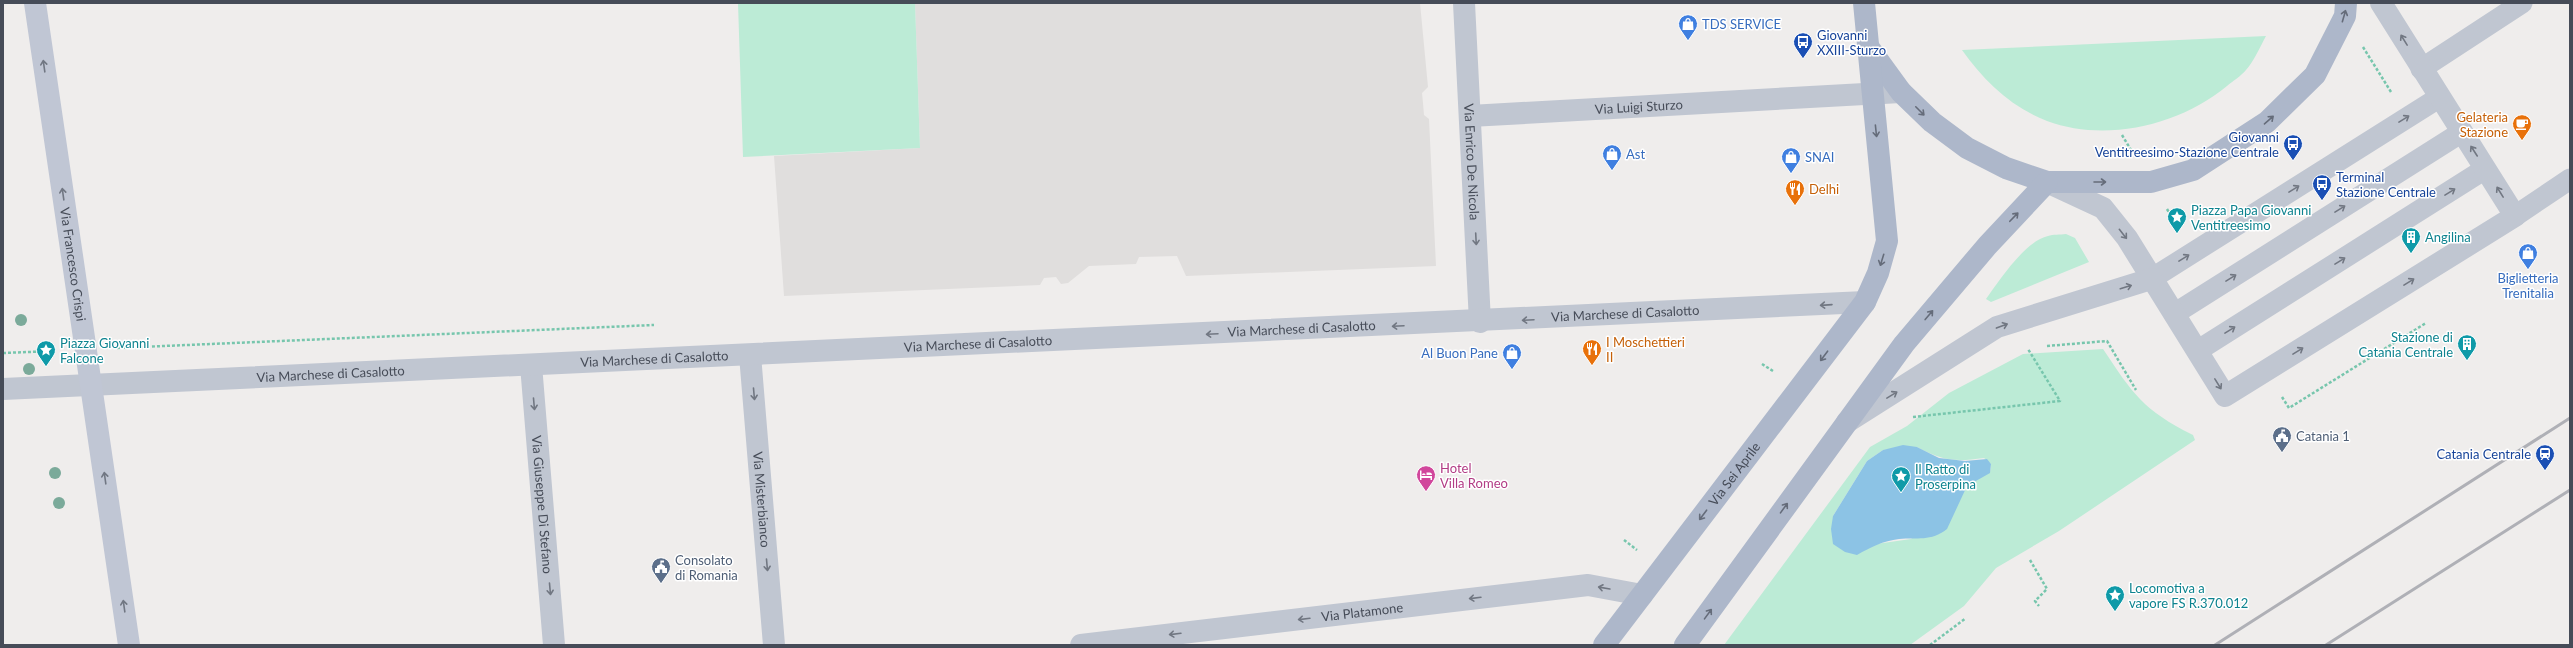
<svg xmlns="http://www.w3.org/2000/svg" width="2573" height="648" font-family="Lato,sans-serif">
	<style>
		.education { fill: #e0dedd }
		.green { fill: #bcebd6; fill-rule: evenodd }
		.water { fill: #8cc3e5 }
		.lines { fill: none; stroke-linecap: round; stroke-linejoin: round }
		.path { stroke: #77c6ad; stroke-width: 2.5; stroke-dasharray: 3 2; stroke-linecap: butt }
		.lane { stroke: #c0c6d1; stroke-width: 21 }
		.street { stroke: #c0c6d1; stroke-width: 22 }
		.secondary { stroke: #c0c6d4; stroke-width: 22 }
		.primary { stroke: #adb7ca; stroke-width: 22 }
		.rail { stroke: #afb0b6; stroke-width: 3 }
		.tree { fill: #7baa9a }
		.oneway { stroke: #656c7a }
		.oneway2 { stroke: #717782 }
		.oneway3 { stroke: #717783 }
		.labels { text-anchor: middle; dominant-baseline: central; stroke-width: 3; stroke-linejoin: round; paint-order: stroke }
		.shop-label { font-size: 13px; fill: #366cbe; stroke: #fff; text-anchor: start }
		.transit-label { font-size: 13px; fill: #164399; stroke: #fff; text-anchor: start }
		.street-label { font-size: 13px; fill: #464c58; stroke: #fff }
		.food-label { font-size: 13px; fill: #c56008; stroke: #fff; text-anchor: start }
		.culture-label { font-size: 13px; fill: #0d838f; stroke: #fff; text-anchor: start }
		.service-label { font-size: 13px; fill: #4e5e75; stroke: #fff; text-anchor: start }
		.hotel-label { font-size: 13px; fill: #b23c85; stroke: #fff; text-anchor: start }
	</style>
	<rect width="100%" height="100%" fill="#efedec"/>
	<!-- education -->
	<path class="education" d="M915 3H1420L1428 87 1422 93 1423 103 1424 115 1429 119 1436 266 1186 276 1177 256 1139 257 1136 264 1089 266 1068 283 1061 284 1056 277 1044 278 1040 285 784 296 774 156 920 148Z"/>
	<!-- green -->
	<path class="green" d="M738 3H915L920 148 743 157Z
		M2266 36C2260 47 2254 61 2246 70 2241 76 2233 81 2227 86 2180 125 2106 143 2047 121 2011 107 1984 81 1962 50Z
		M2066 234 2075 238 2089 262 1991 302 1986 299C1999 281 2025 241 2048 236 2053 234 2060 235 2066 234Z
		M2103 349C2133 394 2143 410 2193 435L2195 440 2059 531 1996 568 1964 606 1910 645H1724L1870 447 1907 426 1949 393 2023 354ZM1917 447C1943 461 1955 462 1984 458L1991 464 1990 472 1967 485 1959 500 1911 539 1876 544 1833 516 1867 461 1883 450Z"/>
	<!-- water -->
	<path class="water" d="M1903 445 1917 447 1939 458 1965 461 1987 459 1991 464 1990 473 1967 486 1947 529C1931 542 1917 537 1899 539 1883 541 1871 547 1857 555L1845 552 1833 544 1831 529 1833 516 1867 461 1883 450Z"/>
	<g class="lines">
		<!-- path -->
		<path class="path" d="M2363 47 2391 92
			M2122 135 2131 150
			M2167 209 2177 226
			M2047 346 2107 341 2136 390
			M117 348 654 325
			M3 353 54 351
			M1762 364 1773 371
			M2282 397 2289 408 2426 323
			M1913 417 2060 401 2028 349
			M1624 540 1637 550
			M2030 560 2047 589 2035 601 2039 606
			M1930 645 1966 618"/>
		<!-- lane -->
		<path class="lane" d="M2421 69 2522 3
			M2515 216 2570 179
			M2151 279 2440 97
			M2174 314 2462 132
			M2197 351 2485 169"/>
		<!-- street -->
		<g class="street">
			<path id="s1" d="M1464 3 1480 322"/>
			<path id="s2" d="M1470 116 1901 92"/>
			<path d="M2047 182 2103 208 2127 238 2225 396 2515 216 2381 3"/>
			<path id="s3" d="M750 355 774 645"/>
			<path id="s4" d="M531 365 554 645"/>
			<path id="s5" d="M3 389 1865 302"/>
			<path d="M1847 422 1997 327 2151 279"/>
			<path id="s6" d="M1081 645 1588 585 1642 595"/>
		</g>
		<!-- secondary -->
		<path class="secondary" id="s7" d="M35 3 129 645"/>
		<!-- primary -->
		<g class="primary">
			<path d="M1869 48 1901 92 1932 122 1967 148 2006 168 2047 182H2151L2193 170 2267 122 2315 75 2345 16 2346 3"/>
			<path id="s8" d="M1604 645 1865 302 1878 273 1887 241 1864 3"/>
			<path d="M1685 645 1904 344 1987 246 2047 182"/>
		</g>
		<!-- rail -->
		<path class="rail" d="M2215 645 2570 418
			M2326 645 2570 490"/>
	</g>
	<!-- trees -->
	<g class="tree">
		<circle cx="21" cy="320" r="6"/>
		<circle cx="29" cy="369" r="6"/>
		<circle cx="55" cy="473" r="6"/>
		<circle cx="59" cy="503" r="6"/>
	</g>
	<!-- one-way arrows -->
	<defs><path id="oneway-shaft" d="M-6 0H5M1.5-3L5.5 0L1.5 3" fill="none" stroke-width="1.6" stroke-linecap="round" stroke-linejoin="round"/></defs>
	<g class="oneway">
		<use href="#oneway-shaft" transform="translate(2344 16) rotate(-74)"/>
		<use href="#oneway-shaft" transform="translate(1920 111) rotate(45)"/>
		<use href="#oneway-shaft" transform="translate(2269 120) rotate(-41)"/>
		<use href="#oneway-shaft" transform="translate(1876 131) rotate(84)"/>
		<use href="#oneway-shaft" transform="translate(2100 182)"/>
		<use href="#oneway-shaft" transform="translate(2014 217) rotate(-46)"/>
		<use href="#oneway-shaft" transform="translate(1882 260) rotate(107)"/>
		<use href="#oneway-shaft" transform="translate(1929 315) rotate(-50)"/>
		<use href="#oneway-shaft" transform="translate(1824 356) rotate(127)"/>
		<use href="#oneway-shaft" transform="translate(1784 508) rotate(-54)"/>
		<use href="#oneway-shaft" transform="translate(1703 515) rotate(127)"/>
		<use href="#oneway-shaft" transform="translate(1708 614) rotate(-54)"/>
	</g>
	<g class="oneway2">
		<use href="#oneway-shaft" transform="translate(2404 40) rotate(-122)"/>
		<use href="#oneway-shaft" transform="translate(2404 119) rotate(-32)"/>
		<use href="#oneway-shaft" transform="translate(2474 151) rotate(-123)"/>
		<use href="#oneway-shaft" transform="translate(2294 189) rotate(-32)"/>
		<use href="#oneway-shaft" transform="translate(2450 192) rotate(-32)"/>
		<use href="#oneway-shaft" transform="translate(2500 192) rotate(-122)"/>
		<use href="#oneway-shaft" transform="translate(2340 209) rotate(-32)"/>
		<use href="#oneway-shaft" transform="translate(2123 234) rotate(52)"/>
		<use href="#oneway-shaft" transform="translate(1476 239) rotate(87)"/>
		<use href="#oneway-shaft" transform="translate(2184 258) rotate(-32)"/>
		<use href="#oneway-shaft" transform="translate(2340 261) rotate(-32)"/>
		<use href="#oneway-shaft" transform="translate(2231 278) rotate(-32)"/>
		<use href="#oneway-shaft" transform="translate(2409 282) rotate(-32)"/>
		<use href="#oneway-shaft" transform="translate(2126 287) rotate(-17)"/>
		<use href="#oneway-shaft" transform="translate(1826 305) rotate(176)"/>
		<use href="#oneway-shaft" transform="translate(1528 320) rotate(177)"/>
		<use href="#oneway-shaft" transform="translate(1398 326) rotate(177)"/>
		<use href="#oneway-shaft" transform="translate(2002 326) rotate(-20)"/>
		<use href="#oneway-shaft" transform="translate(2230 330) rotate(-32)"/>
		<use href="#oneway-shaft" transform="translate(1212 334) rotate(177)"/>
		<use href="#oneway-shaft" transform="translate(2298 351) rotate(-32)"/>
		<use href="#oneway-shaft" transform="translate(2218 384) rotate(58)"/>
		<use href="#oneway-shaft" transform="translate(754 394) rotate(85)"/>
		<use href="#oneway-shaft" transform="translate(1892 395) rotate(-31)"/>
		<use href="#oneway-shaft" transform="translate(534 404) rotate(85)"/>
		<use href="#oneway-shaft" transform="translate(767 565) rotate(85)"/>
		<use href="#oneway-shaft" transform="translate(1604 588) rotate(-170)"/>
		<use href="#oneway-shaft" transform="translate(550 589) rotate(85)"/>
		<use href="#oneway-shaft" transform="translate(1475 598) rotate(173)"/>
		<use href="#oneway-shaft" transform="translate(1304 619) rotate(173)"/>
		<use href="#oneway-shaft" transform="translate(1175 634) rotate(173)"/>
	</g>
	<g class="oneway3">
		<use href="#oneway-shaft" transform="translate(44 66) rotate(-98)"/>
		<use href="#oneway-shaft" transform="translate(63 194) rotate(-98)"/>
		<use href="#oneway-shaft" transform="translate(105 478) rotate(-98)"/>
		<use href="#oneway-shaft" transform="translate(124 606) rotate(-98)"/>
	</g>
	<!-- icons -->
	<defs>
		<symbol id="shop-pin" viewBox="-11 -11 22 30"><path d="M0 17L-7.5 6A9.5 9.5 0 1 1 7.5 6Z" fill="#3f7fe0" stroke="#fff"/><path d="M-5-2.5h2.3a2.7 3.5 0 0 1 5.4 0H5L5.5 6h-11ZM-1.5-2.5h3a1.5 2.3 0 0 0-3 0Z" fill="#fff"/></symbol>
		<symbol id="bus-pin" viewBox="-11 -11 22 30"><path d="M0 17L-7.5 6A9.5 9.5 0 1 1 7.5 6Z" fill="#1a4fb4" stroke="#fff"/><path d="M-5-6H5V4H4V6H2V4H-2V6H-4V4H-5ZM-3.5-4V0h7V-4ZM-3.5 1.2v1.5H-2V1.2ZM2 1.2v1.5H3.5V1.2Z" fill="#fff"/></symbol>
		<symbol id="cafe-pin" viewBox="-11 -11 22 30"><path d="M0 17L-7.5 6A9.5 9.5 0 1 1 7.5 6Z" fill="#e8710a" stroke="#fff"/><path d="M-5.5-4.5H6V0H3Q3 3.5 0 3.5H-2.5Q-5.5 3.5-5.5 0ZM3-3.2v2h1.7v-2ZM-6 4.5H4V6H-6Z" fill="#fff"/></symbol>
		<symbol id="restaurant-pin" viewBox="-11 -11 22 30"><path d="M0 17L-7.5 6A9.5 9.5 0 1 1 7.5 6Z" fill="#e8710a" stroke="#fff"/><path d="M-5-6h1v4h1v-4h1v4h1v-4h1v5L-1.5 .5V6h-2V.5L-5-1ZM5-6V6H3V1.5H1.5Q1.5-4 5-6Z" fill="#fff"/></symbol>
		<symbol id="sight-pin" viewBox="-11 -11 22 30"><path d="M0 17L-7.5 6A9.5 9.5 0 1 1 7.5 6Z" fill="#0f9aa8" stroke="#fff"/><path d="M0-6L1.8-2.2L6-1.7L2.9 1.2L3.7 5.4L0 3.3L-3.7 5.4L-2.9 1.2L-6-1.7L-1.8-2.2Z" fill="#fff"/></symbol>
		<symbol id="building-pin" viewBox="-11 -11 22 30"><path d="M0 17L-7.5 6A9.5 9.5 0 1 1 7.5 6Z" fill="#0f9aa8" stroke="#fff"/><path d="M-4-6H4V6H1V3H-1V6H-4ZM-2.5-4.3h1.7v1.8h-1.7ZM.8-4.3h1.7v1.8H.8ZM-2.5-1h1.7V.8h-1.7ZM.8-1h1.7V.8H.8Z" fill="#fff"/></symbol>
		<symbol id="civic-pin" viewBox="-11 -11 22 30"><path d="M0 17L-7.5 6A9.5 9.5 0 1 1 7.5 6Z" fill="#5c6f8a" stroke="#fff"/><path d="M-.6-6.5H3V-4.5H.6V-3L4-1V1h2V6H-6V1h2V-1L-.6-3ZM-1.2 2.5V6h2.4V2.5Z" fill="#fff"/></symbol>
		<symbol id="station-pin" viewBox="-11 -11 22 30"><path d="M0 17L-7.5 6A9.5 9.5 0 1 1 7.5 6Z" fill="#1a4fb4" stroke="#fff"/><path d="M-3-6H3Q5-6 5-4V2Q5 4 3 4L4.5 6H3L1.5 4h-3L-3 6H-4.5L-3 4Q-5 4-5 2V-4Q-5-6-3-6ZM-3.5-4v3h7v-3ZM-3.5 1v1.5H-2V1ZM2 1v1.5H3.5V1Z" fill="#fff"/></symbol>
		<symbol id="hotel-pin" viewBox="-11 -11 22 30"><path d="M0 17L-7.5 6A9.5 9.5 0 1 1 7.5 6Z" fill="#d1479c" stroke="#fff"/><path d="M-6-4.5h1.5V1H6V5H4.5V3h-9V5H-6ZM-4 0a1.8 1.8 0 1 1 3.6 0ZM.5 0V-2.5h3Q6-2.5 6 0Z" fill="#fff"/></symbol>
	</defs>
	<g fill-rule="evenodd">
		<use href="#shop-pin" x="1677" y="13" width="22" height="30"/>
		<use href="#bus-pin" x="1792" y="31" width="22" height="30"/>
		<use href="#cafe-pin" x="2511" y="113" width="22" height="30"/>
		<use href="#bus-pin" x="2282" y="133" width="22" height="30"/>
		<use href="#shop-pin" x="1601" y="143" width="22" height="30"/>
		<use href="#shop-pin" x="1780" y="146" width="22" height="30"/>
		<use href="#bus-pin" x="2311" y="173" width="22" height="30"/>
		<use href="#restaurant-pin" x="1784" y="178" width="22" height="30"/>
		<use href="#sight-pin" x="2166" y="206" width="22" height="30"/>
		<use href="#building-pin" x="2400" y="226" width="22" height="30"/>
		<use href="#shop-pin" x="2517" y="242" width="22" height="30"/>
		<use href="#building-pin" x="2456" y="333" width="22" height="30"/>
		<use href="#restaurant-pin" x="1581" y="338" width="22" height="30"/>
		<use href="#sight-pin" x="35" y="339" width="22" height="30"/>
		<use href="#shop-pin" x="1501" y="342" width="22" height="30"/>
		<use href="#civic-pin" x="2271" y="425" width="22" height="30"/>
		<use href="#station-pin" x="2534" y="443" width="22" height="30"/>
		<use href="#hotel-pin" x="1415" y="464" width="22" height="30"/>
		<use href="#sight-pin" x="1890" y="465" width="22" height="30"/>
		<use href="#civic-pin" x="650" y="556" width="22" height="30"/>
		<use href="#sight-pin" x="2104" y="584" width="22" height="30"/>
	</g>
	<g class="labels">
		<!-- shop labels -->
		<g class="shop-label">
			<text x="1702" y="24">TDS SERVICE</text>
			<text x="1626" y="154">Ast</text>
			<text x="1805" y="157">SNAI</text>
			<text x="2528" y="278" text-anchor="middle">Biglietteria<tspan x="2528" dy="15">Trenitalia</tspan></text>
			<text x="1498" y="353" text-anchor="end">Al Buon Pane</text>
		</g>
		<!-- transit labels -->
		<g class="transit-label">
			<text x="1817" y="35">Giovanni<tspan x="1817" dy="15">XXIII-Sturzo</tspan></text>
			<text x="2279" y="137" text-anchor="end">Giovanni<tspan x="2279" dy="15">Ventitreesimo-Stazione Centrale</tspan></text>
			<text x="2336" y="177">Terminal<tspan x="2336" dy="15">Stazione Centrale</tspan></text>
			<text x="2531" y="454" text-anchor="end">Catania Centrale</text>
		</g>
		<!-- street labels -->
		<g class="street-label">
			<text stroke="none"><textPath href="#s2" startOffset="169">Via Luigi Sturzo</textPath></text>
			<text stroke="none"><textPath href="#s1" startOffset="159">Via Enrico De Nicola</textPath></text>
			<text stroke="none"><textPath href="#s7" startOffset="264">Via Francesco Crispi</textPath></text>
			<text stroke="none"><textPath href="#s5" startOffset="1624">Via Marchese di Casalotto</textPath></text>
			<text stroke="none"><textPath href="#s5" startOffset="1300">Via Marchese di Casalotto</textPath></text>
			<text stroke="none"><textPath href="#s5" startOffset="976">Via Marchese di Casalotto</textPath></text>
			<text stroke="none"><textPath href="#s5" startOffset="652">Via Marchese di Casalotto</textPath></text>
			<text stroke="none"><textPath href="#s5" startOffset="328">Via Marchese di Casalotto</textPath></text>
			<text stroke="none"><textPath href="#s8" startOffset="215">Via Sei Aprile</textPath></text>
			<text stroke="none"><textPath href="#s3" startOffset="145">Via Misterbianco</textPath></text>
			<text stroke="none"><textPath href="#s4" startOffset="140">Via Giuseppe Di Stefano</textPath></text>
			<text stroke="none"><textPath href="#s6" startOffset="283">Via Platamone</textPath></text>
		</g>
		<!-- food labels -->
		<g class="food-label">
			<text x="2508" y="117" text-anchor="end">Gelateria<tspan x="2508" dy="15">Stazione</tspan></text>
			<text x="1809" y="189">Delhi</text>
			<text x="1606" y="342">I Moschettieri<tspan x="1606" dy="15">II</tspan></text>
		</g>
		<!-- culture labels -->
		<g class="culture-label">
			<text x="2191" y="210">Piazza Papa Giovanni<tspan x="2191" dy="15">Ventitreesimo</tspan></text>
			<text x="2425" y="237">Angilina</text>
			<text x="2453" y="337" text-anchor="end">Stazione di<tspan x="2453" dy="15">Catania Centrale</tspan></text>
			<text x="60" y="343">Piazza Giovanni<tspan x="60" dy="15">Falcone</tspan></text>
			<text x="1915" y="469">Il Ratto di<tspan x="1915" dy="15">Proserpina</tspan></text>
			<text x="2129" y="588">Locomotiva a<tspan x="2129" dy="15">vapore FS R.370.012</tspan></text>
		</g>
		<!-- service labels -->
		<g class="service-label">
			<text x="2296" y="436">Catania 1</text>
			<text x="675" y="560">Consolato<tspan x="675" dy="15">di Romania</tspan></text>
		</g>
		<!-- hotel labels -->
		<g class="hotel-label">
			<text x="1440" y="468">Hotel<tspan x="1440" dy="15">Villa Romeo</tspan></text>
		</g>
	</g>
	<!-- border -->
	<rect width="2573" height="648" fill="none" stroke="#464c58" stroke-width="8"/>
</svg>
